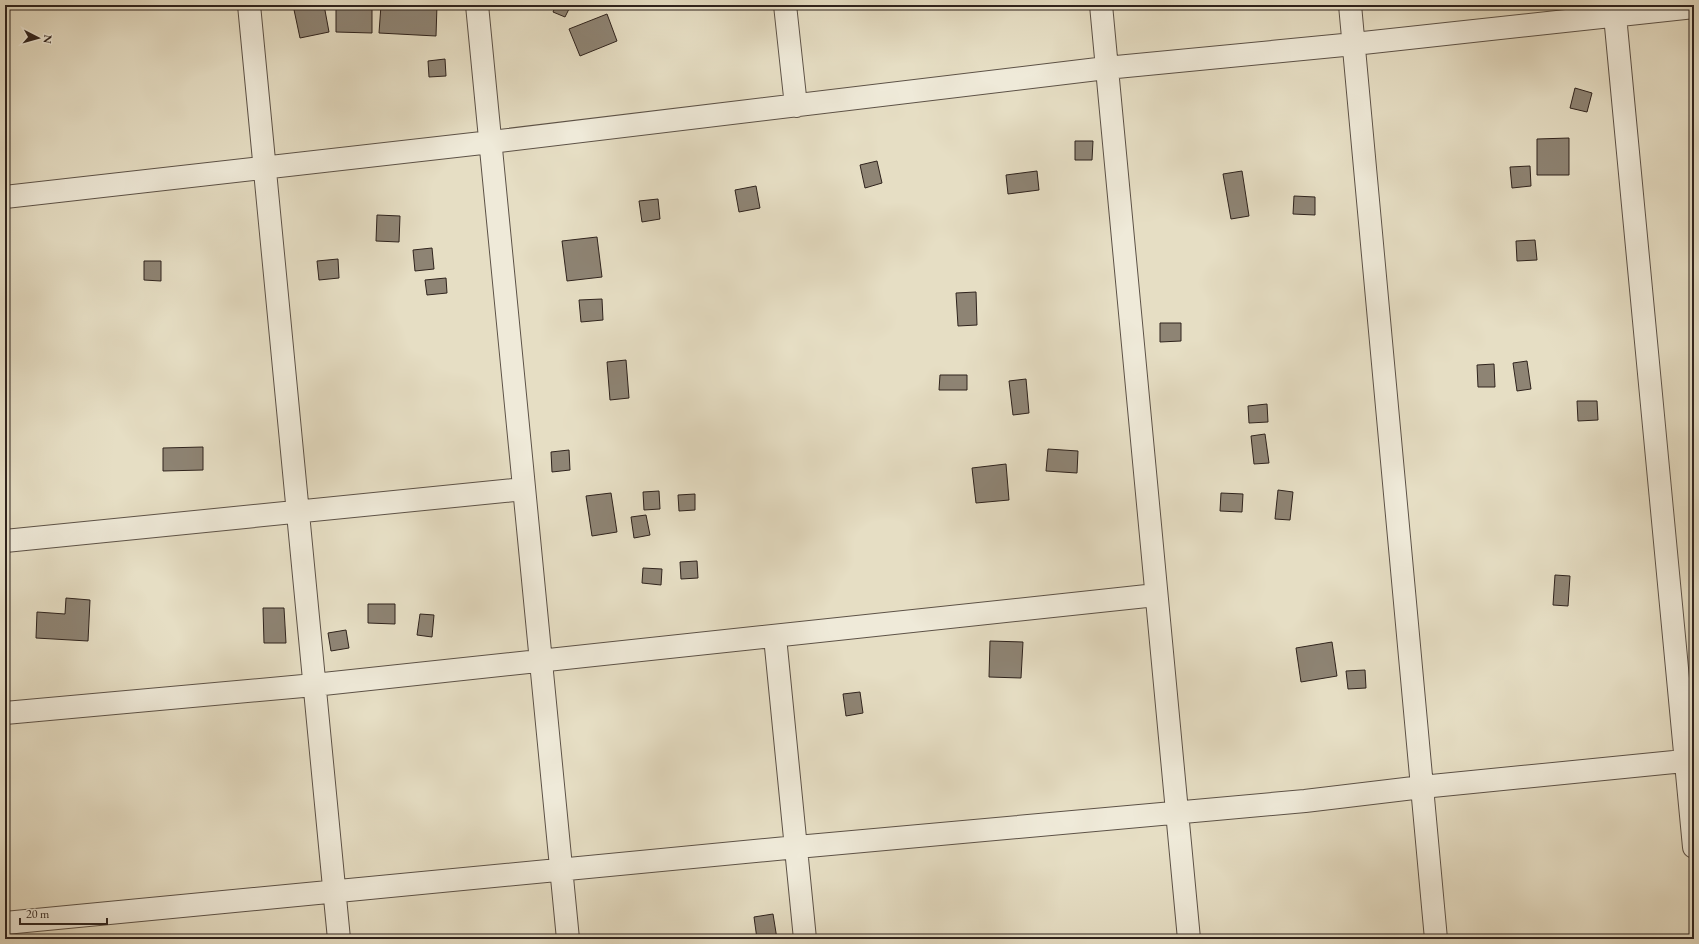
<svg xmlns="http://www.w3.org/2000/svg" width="1699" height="944" font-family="'EB Garamond',serif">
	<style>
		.building { fill: #8e8474; stroke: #2f231d }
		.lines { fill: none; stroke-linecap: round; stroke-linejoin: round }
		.minor-casing { stroke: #5d5247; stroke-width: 24 }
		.minor { stroke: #efead9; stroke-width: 22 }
	</style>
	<rect width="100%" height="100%" fill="#e6dec4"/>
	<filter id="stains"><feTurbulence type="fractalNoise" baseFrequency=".005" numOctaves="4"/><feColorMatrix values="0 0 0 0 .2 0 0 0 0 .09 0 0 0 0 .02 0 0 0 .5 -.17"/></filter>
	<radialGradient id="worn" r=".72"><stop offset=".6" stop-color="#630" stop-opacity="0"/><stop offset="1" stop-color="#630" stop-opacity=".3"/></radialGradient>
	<!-- building -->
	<path class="building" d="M293 5H324L329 32 300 38Z
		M381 5H437L436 36 379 33Z
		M556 5H571L565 17 553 12Z
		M336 7H372V33L336 32Z
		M607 14 617 41 580 56 569 29Z
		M445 59 446 76 429 77 428 61Z
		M1575 88 1592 93 1587 112 1570 108Z
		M1569 138V175H1537V139Z
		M1075 141H1093L1092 160H1075Z
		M877 161 882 183 865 188 860 165Z
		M1530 166 1531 186 1512 188 1510 167Z
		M1037 171 1039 190 1008 194 1006 175Z
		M1242 171 1249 216 1231 219 1223 174Z
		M756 186 760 208 739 212 735 190Z
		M1294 196 1315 197V215L1293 214Z
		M658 199 660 219 642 222 639 201Z
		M377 215 400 216 399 242 376 241Z
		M597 237 602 277 567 281 562 241Z
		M1535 240 1537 260 1517 261 1516 241Z
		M432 248 434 269 415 271 413 250Z
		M338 259 339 278 319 280 317 261Z
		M144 261H161V281L144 280Z
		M446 278 447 293 427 295 425 280Z
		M976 292 977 325 958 326 956 293Z
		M602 299 603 320 581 322 579 300Z
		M1160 323H1181V341L1160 342Z
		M626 360 629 398 610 400 607 362Z
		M1527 361 1531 389 1517 391 1513 363Z
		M1494 364 1495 387H1478L1477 365Z
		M940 375H967V390H939Z
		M1026 379 1029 413 1013 415 1009 381Z
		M1577 401H1597L1598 420 1578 421Z
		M1267 404 1268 422 1249 423 1248 406Z
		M1265 434 1269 463 1254 464 1251 436Z
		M203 447V470L163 471V448Z
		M1048 449 1078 451 1077 473 1046 471Z
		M569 450 570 470 552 472 551 452Z
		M1006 464 1009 500 976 503 972 468Z
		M1278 490 1293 492 1290 520 1275 519Z
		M659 491 660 509 644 510 643 492Z
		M611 493 617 532 592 536 586 496Z
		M1221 493 1243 494 1242 512 1220 511Z
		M695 494V510L679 511 678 495Z
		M646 515 650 535 634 538 631 517Z
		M697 561 698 578 681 579 680 562Z
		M643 568 662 569 661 585 642 583Z
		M1555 575 1570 576 1568 606 1553 605Z
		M66 598 90 600 88 641 36 638 37 612 65 614Z
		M368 604H395V624L368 623Z
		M263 608H284L286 643H264Z
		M420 614 434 615 432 637 417 635Z
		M346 630 349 648 331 651 328 633Z
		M990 641 1023 642 1021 678 989 677Z
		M1332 642 1337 676 1301 682 1296 648Z
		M1365 670 1366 688 1348 689 1346 671Z
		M860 692 863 713 846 716 843 694Z
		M773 914 777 939H757L754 917Z"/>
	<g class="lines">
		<defs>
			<path id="minor" d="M249 5 339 939
				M477 5 568 939
				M785 5 796 106
				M1101 5 1189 939
				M1350 5 1436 939
				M1614 5 1694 847
				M5 197 491 142 1106 68 1354 44 1694 7
				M5 541 524 489
				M775 637 805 939
				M5 713 314 685 1156 595
				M5 923 797 847 1305 801 1422 787 1694 760"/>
		</defs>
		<!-- minor casing -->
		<use href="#minor" class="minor-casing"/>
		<!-- minor -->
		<use href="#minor" class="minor"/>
	</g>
	<!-- margin -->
	<rect width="1699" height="944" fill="none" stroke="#e6dec4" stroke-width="20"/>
	<rect x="6" y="6" width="1687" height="932" fill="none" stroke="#2f231d" stroke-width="2"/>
	<rect x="10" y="10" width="1679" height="924" fill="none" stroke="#2f231d"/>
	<!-- north arrow -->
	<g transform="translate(38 38) rotate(96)" stroke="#efead9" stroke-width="3" paint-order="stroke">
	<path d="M0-3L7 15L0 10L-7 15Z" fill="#2f231d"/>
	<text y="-6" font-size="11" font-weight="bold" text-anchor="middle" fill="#2f231d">N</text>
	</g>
	<!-- scale -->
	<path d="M20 918v6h87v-6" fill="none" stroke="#2f231d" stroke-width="2"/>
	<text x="26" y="918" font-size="12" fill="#2f231d" stroke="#efead9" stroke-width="3" paint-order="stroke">20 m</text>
	<rect width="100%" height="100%" filter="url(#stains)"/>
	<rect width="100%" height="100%" fill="url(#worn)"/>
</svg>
